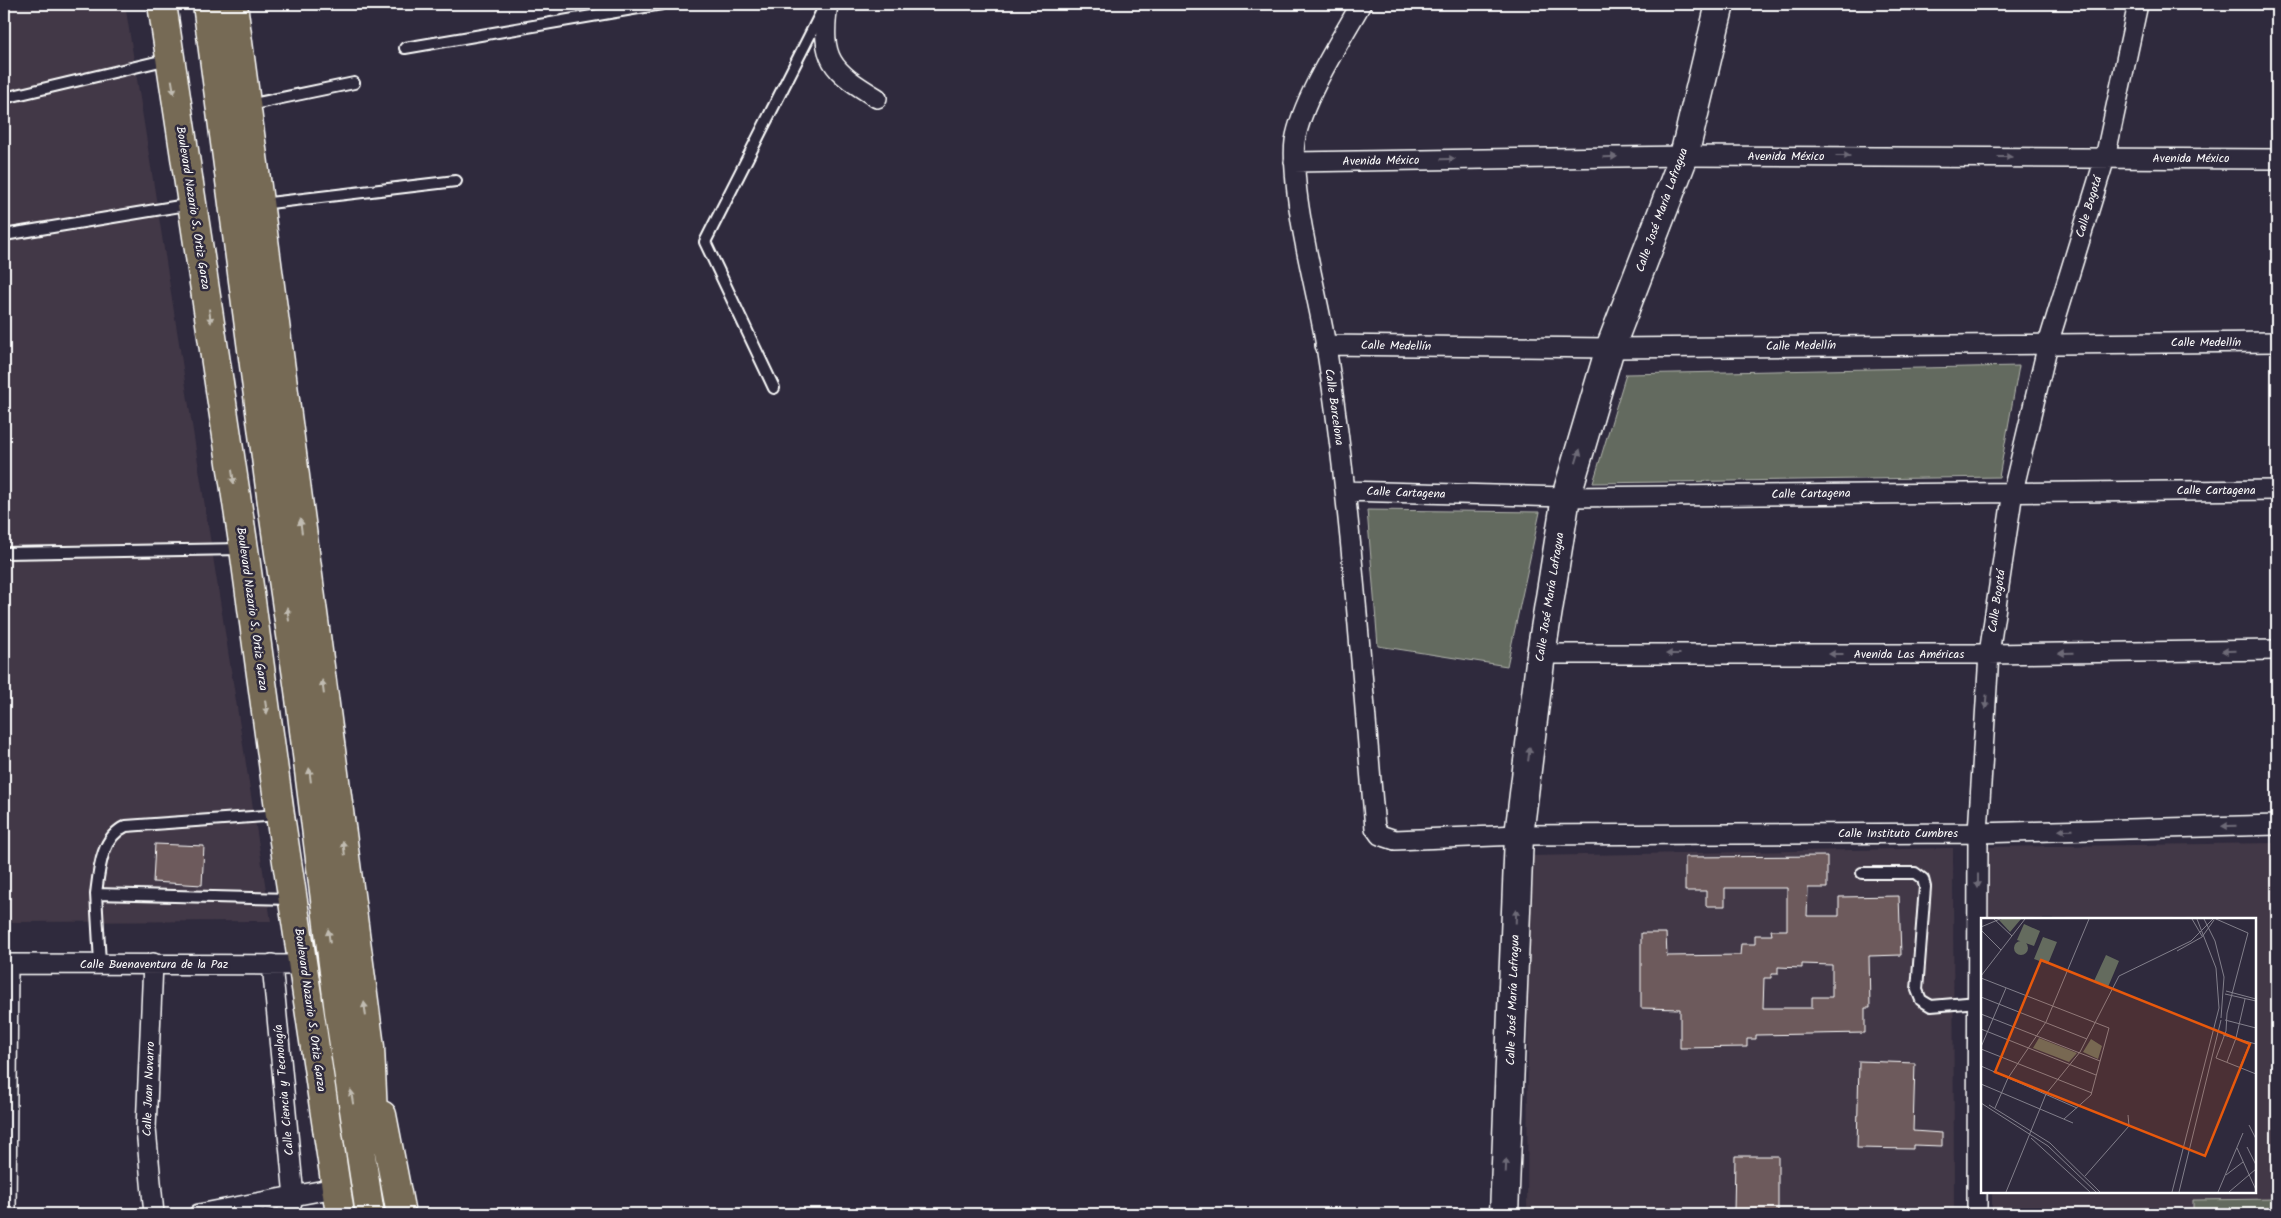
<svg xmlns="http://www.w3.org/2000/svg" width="2281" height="1218" font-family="Kalam,sans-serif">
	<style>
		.built { fill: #423846 }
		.green { fill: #646b5e; stroke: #b2b5ae }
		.building { fill: #6d5a5b; stroke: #fff; fill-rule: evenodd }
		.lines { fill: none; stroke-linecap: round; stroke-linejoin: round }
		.service-casing { stroke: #fff; stroke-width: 14 }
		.minor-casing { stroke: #fff; stroke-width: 22 }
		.secondary-casing { stroke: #fff; stroke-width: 31 }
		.trunk-casing { stroke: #fff; stroke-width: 31 }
		.service { stroke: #2f2a3d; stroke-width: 10 }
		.minor { stroke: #2f2a3d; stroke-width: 19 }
		.secondary { stroke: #2f2a3d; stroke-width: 28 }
		.trunk { stroke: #766a54; stroke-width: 28 }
		.oneway { fill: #c1bcb2 }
		.oneway2 { fill: #6d6a77 }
		.labels { text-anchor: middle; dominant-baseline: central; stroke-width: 5; stroke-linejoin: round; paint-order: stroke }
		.street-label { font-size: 12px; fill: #fff; stroke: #2f2a3d }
		.inset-road { fill: none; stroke: #827f8b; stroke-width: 1 }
		.view { fill: #e8590c; fill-opacity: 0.15; stroke: #e8590c; stroke-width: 2.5 }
		.inset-edge { fill: none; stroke: #fff; stroke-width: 2.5 }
	</style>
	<rect width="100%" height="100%" fill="#2f2a3d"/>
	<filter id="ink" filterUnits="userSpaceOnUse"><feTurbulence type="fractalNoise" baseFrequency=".02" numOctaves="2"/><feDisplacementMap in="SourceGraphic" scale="10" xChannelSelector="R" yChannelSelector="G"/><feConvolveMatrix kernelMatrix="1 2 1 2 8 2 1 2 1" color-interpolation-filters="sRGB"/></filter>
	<g filter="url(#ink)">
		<!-- built -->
		<path class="built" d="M4 4H125L271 921 4 922Z
			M2277 843V1214H1992V1192H2255V919H1989L1988 847Z
			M1953 848 1954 1214H1527L1529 856Z"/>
		<!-- green -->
		<path class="green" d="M2019 366 1999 477 1593 483 1626 374Z
			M1367 510 1540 512 1507 666 1378 646Z
			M2277 1199V1214H2193V1200Z"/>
		<!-- building -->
		<path class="building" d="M155 844 204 846 202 885 153 882Z
			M1827 856V888H1808L1807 916H1839V897L1899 896 1901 955 1869 956 1870 1008H1865V1033L1756 1035V1039H1747V1047L1680 1048V1009L1641 1008V933H1666L1667 956 1740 955 1741 944H1755V935H1772L1771 930H1787V888H1725V906H1706V891H1685V857ZM1802 964 1832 965V997H1812V1008H1763L1764 978H1771V974H1778V967L1802 968Z
			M1859 1061 1915 1063 1913 1131 1942 1133V1146L1913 1145V1149L1857 1148Z
			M1735 1156H1778V1214H1734Z"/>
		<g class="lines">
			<defs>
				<path id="service" d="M405 48 662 4
					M4 98 169 59
					M248 105 354 83
					M261 204 456 181
					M4 235 192 204
					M774 388 705 242 822 11
					M4 553 243 549
					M279 815 126 826C101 837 99 870 96 894L292 899
					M1862 873H1915L1923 879 1925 887 1917 990 1921 1000 1931 1006 1978 1002
					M96 894 100 963"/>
				<path id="minor" d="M828 4C820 60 831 70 877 98
					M1361 4C1340 41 1302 100 1295 141 1293 155 1295 169 1296 183 1301 238 1317 292 1326 346 1351 506 1361 667 1375 828L1380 835 1395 840 1519 835 1978 833 2277 825
					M1294 162 1684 156 2277 159
					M1325 345 1610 348 2277 342
					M1345 491 1566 497 2277 490
					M1541 654H1989L2277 650
					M153 963 146 1129 154 1214
					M4 964 304 965
					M272 964 294 1197 287 1214
					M6 1214 8 964
					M199 1214 335 1188
					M1977 1214 1978 833 1989 654 2013 491 2048 344 2105 158 2138 4"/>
				<path id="secondary" d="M1504 1214 1519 835 1541 654 1566 497 1610 348 1684 156 1720 4"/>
				<path id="trunk" d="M162 4 244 549 280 815 340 1214
					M207 4 273 511 299 690 339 1012 370 1214
					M233 4 370 1047 374 1138
					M382 1115 401 1214"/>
			</defs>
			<!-- service casing -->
			<use href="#service" class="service-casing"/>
			<!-- minor casing -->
			<use href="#minor" class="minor-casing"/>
			<!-- secondary casing -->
			<use href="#secondary" class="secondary-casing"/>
			<!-- trunk casing -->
			<use href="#trunk" class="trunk-casing"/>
			<!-- service -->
			<use href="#service" class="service"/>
			<!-- minor -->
			<use href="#minor" class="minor"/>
			<!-- secondary -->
			<use href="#secondary" class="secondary"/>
			<!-- trunk -->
			<use href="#trunk" class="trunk"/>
		</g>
		<!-- one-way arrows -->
		<defs><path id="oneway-solid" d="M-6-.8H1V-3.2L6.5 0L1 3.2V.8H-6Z" transform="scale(1.25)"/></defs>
		<g class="oneway">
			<use href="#oneway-solid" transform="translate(173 87) rotate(80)"/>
			<use href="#oneway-solid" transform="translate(210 316) rotate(82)"/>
			<use href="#oneway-solid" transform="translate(233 477) rotate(82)"/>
			<use href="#oneway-solid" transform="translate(301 526) rotate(-97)"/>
			<use href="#oneway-solid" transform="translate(288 614) rotate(-98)"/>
			<use href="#oneway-solid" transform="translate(323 687) rotate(-97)"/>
			<use href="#oneway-solid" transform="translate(266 707) rotate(82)"/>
			<use href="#oneway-solid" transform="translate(310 775) rotate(-97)"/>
			<use href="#oneway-solid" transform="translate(344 848) rotate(-97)"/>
			<use href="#oneway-solid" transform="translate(329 936) rotate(-97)"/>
			<use href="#oneway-solid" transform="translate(365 1009) rotate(-97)"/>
			<use href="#oneway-solid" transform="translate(352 1097) rotate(-99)"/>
		</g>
		<g class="oneway2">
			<use href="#oneway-solid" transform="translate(1843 156)"/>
			<use href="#oneway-solid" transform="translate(1610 157) rotate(-1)"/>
			<use href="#oneway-solid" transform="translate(2005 157)"/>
			<use href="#oneway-solid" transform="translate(1448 159) rotate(-1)"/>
			<use href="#oneway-solid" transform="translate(1578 456) rotate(-73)"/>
			<use href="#oneway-solid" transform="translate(2229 651) rotate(179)"/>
			<use href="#oneway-solid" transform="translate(2066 653) rotate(179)"/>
			<use href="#oneway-solid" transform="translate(1673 654) rotate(-180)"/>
			<use href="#oneway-solid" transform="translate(1836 654) rotate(-180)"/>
			<use href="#oneway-solid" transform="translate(1986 702) rotate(94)"/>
			<use href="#oneway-solid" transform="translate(1529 754) rotate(-83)"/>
			<use href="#oneway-solid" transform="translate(2229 826) rotate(179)"/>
			<use href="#oneway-solid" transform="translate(2066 830) rotate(179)"/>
			<use href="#oneway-solid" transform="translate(1978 881) rotate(90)"/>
			<use href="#oneway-solid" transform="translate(1516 916) rotate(-88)"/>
			<use href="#oneway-solid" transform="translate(1506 1166) rotate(-88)"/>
		</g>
	</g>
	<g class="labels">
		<!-- street labels -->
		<g class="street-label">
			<text x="1786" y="156">Avenida México</text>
			<text x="2191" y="158">Avenida México</text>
			<text transform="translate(1381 161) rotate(-1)">Avenida México</text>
			<text transform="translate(2089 207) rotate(-73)">Calle Bogotá</text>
			<text transform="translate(193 208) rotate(81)">Boulevard Nazario S. Ortiz Garza</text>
			<text transform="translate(1662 210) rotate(-70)">Calle José María Lafragua</text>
			<text x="2206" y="342">Calle Medellín</text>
			<text transform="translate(1396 346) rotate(1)">Calle Medellín</text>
			<text transform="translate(1801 346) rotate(-1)">Calle Medellín</text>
			<text transform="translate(1334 407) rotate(82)">Calle Barcelona</text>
			<text x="2216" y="490">Calle Cartagena</text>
			<text transform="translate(1406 493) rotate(2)">Calle Cartagena</text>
			<text transform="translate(1811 494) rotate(-1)">Calle Cartagena</text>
			<text transform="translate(1550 597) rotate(-81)">Calle José María Lafragua</text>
			<text transform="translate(1997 601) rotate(-82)">Calle Bogotá</text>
			<text transform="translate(252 609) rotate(82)">Boulevard Nazario S. Ortiz Garza</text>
			<text x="1909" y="654">Avenida Las Américas</text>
			<text x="1898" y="833">Calle Instituto Cumbres</text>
			<text x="154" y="964">Calle Buenaventura de la Paz</text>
			<text transform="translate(1513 1000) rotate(-88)">Calle José María Lafragua</text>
			<text transform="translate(310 1010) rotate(82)">Boulevard Nazario S. Ortiz Garza</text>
			<text transform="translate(149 1089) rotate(-88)">Calle Juan Navarro</text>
			<text transform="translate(284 1090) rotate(-95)">Calle Ciencia y Tecnología</text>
		</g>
	</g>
	<!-- overview -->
	<g transform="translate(1981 918)">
		<rect width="275" height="275" fill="#2f2a3d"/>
		<path d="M21 1H40L29 14 18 2ZM43 6 59 13 53 28 36 22ZM62 19 76 24 67 46 53 41ZM33 30a7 7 0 1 1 14 0a7 7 0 1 1-14 0ZM125 37 138 43 127 69 113 63ZM58 120 96 135 88 144 52 130ZM110 121 121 128 117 141 102 134Z" fill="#646b5e"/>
		<path class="inset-road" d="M13 1 31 18M211 1 221 18M223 1 234 23 243 59 240 100M0 9 19 1M0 12 20 32M196 33 221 19 233 2M0 58 44 1M0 60 128 110 110 177 83 201M245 73 275 81M244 76 275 83M0 79 106 121M0 96 119 143M244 102 275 110M0 111 115 157M242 117 275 126M0 129 25 70M0 131 111 175M235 140 245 113 246 95 267 15 235 1M235 140 275 156M246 144 255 120 264 81M0 148 96 190M259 149 269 125M0 166 92 205M0 185 67 228 115 274M8 187 69 225 119 274M14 190 27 160 65 104 108 1M268 207 275 221M50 220 109 274M266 229 275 247M256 230 275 272M245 257 262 244M104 258 148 208 147 197M25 274 65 176 99 134 138 58 210 23 232 1M191 274 238 90 235 50 216 1M198 274 240 102M237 274 262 215M248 274 275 251"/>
		<path class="view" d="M60 42 269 126 224 238 14 154Z"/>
		<rect width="275" height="275" class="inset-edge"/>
	</g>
	<!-- margin -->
	<rect width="2281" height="1218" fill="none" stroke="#2f2a3d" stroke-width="20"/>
	<rect x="10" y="10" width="2261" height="1198" fill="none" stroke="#fff" stroke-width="2" filter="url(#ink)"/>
</svg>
